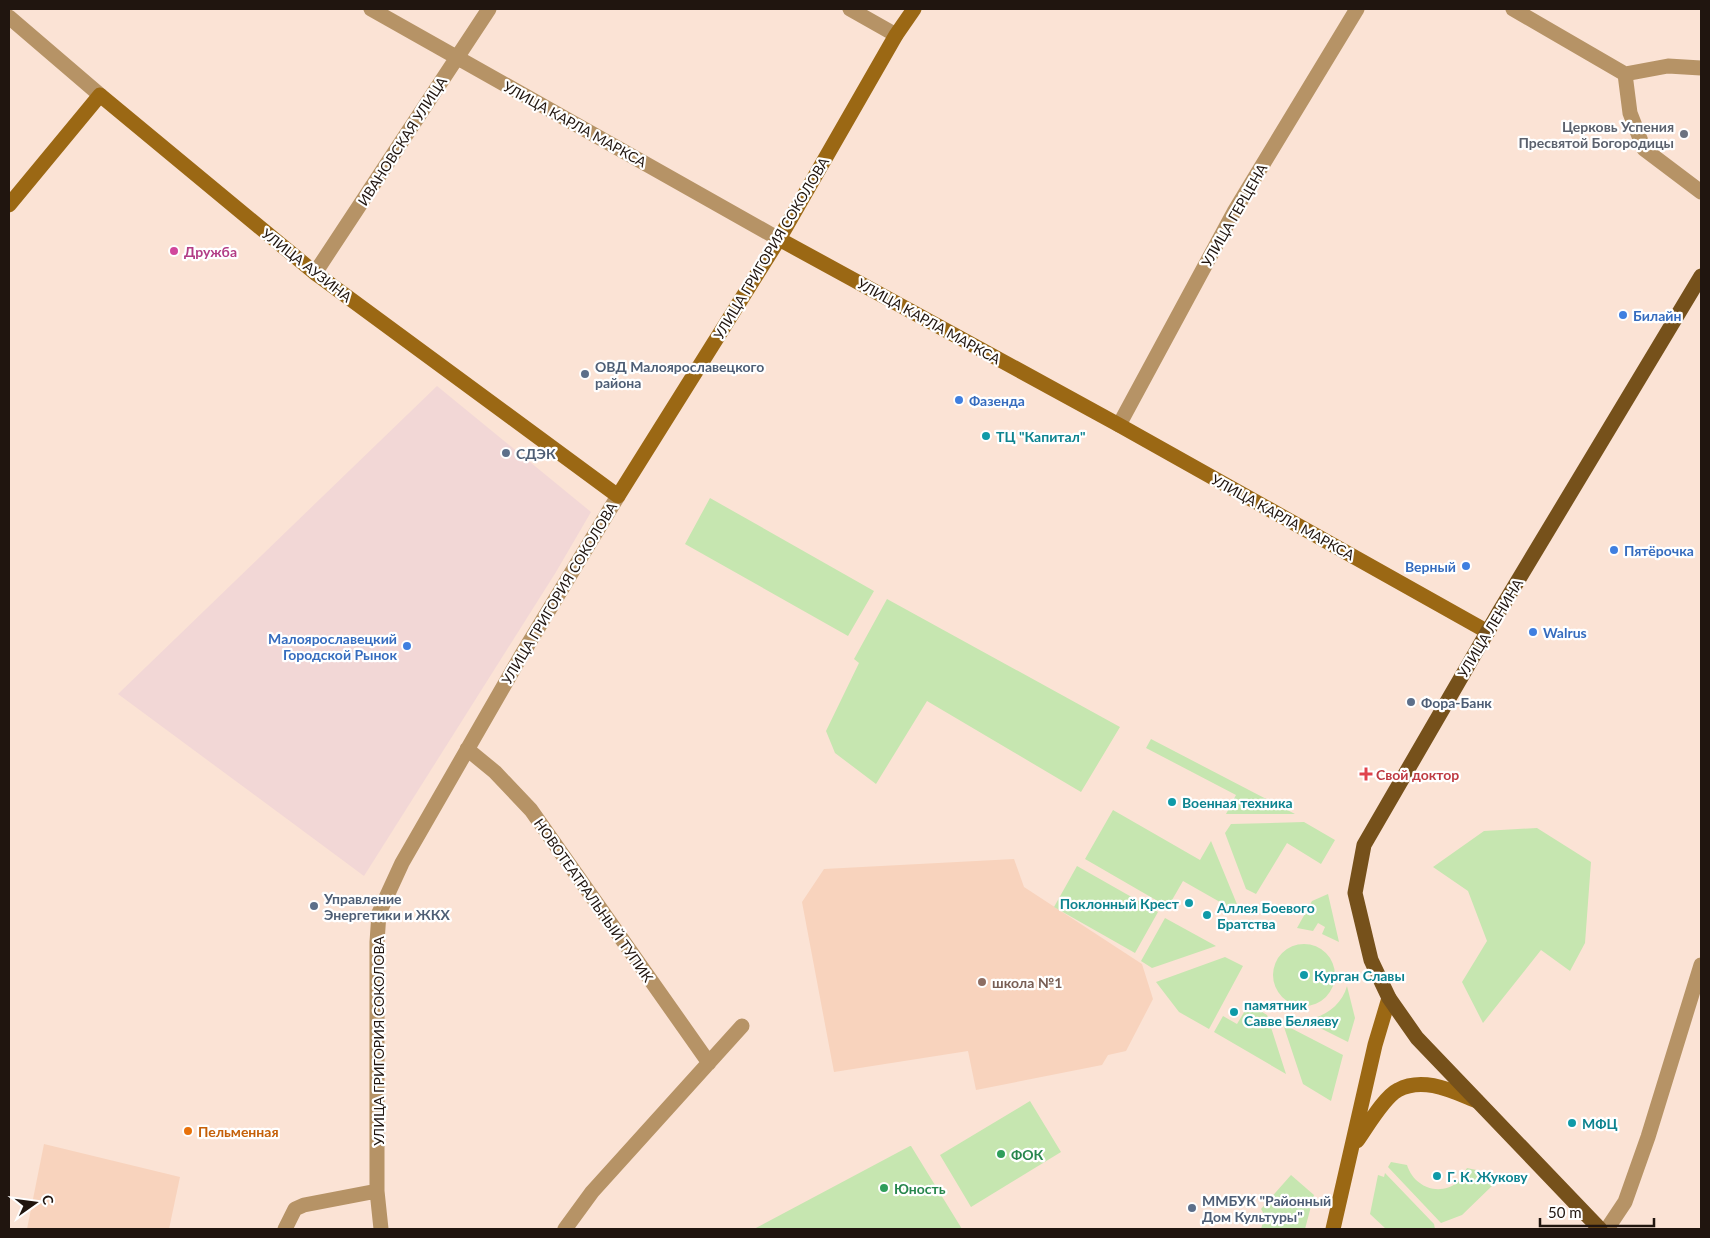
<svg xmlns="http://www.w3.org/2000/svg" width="1710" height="1238" font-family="Lato,sans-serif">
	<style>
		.commercial { fill: #f2d7d6 }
		.built { fill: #f8d3bd }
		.green { fill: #c6e6b0 }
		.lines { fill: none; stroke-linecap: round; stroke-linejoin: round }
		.street { stroke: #b69366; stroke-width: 15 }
		.secondary { stroke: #9b6814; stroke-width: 15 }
		.primary { stroke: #76511b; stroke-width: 15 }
		.worship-dot { fill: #6b7280; stroke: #fff; stroke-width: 2 }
		.hotel-dot { fill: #d1479c; stroke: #fff; stroke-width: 2 }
		.shop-dot { fill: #3f7fe0; stroke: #fff; stroke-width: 2 }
		.service-dot { fill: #5c6f8a; stroke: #fff; stroke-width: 2 }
		.culture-dot { fill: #0f9aa8; stroke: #fff; stroke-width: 2 }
		.health-dot { fill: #e0444e; stroke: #fff; stroke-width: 2 }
		.education-dot { fill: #8d6e63; stroke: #fff; stroke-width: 2 }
		.food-dot { fill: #e8710a; stroke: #fff; stroke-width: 2 }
		.leisure-dot { fill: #2e9e5b; stroke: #fff; stroke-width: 2 }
		.labels { text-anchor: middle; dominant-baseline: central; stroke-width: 4.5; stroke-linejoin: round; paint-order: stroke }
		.street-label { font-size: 14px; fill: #20150f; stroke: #fff }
		.worship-label { font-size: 14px; font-weight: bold; fill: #5b616d; stroke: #fff; text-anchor: end }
		.hotel-label { font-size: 14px; font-weight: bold; fill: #b23c85; stroke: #fff; text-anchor: start }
		.shop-label { font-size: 14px; font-weight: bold; fill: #366cbe; stroke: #fff; text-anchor: start }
		.service-label { font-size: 14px; font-weight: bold; fill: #4e5e75; stroke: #fff; text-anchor: start }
		.culture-label { font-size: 14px; font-weight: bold; fill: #0d838f; stroke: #fff; text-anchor: start }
		.health-label { font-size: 14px; font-weight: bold; fill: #be3a42; stroke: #fff; text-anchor: start }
		.education-label { font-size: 14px; font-weight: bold; fill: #785e54; stroke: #fff; text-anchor: start }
		.food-label { font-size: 14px; font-weight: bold; fill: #c56008; stroke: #fff; text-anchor: start }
		.leisure-label { font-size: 14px; font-weight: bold; fill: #27864d; stroke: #fff; text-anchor: start }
	</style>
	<rect width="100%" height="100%" fill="#fbe3d5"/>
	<!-- commercial -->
	<path class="commercial" d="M437 386 591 512 556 572 364 876 118 694Z"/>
	<!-- built -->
	<path class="built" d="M1014 859 1024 887 1142 964 1153 999 1126 1051 1108 1055 1102 1065 976 1090 968 1051 834 1072 802 902 824 869Z
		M44 1144 180 1177 169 1229H27Z"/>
	<!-- green -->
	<path class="green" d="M710 498 874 591 848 636 685 544Z
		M887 599 1120 727 1081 792 927 701 876 784 835 753 826 731 859 663 854 659Z
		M1151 739 1295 814H1226L1236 795 1146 748Z
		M1113 810 1200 860 1211 841 1241 914 1183 881 1168 907 1085 859Z
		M1304 822 1335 840 1321 864 1287 843 1256 894 1246 889 1225 833 1231 824Z
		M1537 828 1591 862 1585 943 1570 971 1541 950 1483 1023 1462 982 1487 941 1468 891 1433 867 1484 831Z
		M1077 866 1158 912 1135 953 1054 907Z
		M1328 894 1339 942 1322 934 1325 927 1318 923 1313 931 1297 928 1312 901Z
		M1165 918 1216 946 1152 968 1141 961Z
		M1273 975a31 31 0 1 1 62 0a31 31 0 1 1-62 0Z
		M1225 957 1243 966 1209 1029 1179 1012 1156 982Z
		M1347 986 1355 1018 1348 1042 1304 1020C1324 1018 1342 1005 1347 986Z
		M1249 1004 1267 1015 1286 1074 1214 1032 1223 1016 1237 1024Z
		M1283 1024 1343 1055 1331 1101 1303 1084Z
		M1030 1101 1061 1152 971 1207 940 1155Z
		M911 1146 962 1229H754L910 1146Z
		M1391 1162 1407 1165C1414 1187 1439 1197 1458 1182 1462 1179 1464 1172 1467 1168L1481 1171 1493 1185 1462 1215 1441 1223 1388 1167Z
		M1385 1173 1434 1224 1435 1229H1386L1370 1214 1378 1175 1384 1177Z
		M1291 1175 1314 1195 1305 1229H1261L1265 1216 1261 1209Z"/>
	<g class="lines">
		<!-- street -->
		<path class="street" d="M371 9 779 239
			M850 9 896 35
			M1513 9 1625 74 1668 66 1701 68
			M9 17 100 95
			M1625 74 1630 113 1644 149 1701 192
			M315 273 489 9
			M1119 425 1234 212 1357 9
			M467 749 495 772 531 810 709 1063
			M285 1229 295 1209 304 1205 377 1191
			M381 1229 377 1191V942L379 913 402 863 521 656 618 496
			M565 1229 592 1192 742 1026
			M1607 1229 1625 1202 1648 1137 1701 965"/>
		<!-- secondary -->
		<path class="secondary" d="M9 205 100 95 315 273 618 496 779 239 896 35 914 9
			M779 239 1119 425 1488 632
			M1357 1141C1367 1127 1384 1097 1398 1090 1424 1076 1454 1092 1477 1101
			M1333 1229 1375 1045 1389 998"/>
		<!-- primary -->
		<path class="primary" d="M1600 1229 1417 1038 1389 998 1371 960 1355 893 1364 845 1499 612 1701 276"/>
	</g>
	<!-- markers -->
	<circle class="worship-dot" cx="1684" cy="134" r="5"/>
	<circle class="hotel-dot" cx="174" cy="251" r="5"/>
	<g class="shop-dot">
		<circle cx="1623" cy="315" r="5"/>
		<circle cx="959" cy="400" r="5"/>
		<circle cx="1614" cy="550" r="5"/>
		<circle cx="1466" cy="566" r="5"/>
		<circle cx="1533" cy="632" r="5"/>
		<circle cx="407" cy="646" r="5"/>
	</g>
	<g class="service-dot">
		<circle cx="585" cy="374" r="5"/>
		<circle cx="506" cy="453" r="5"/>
		<circle cx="1411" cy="702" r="5"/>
		<circle cx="314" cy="906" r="5"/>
		<circle cx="1192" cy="1208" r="5"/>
	</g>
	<g class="culture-dot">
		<circle cx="986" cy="436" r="5"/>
		<circle cx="1172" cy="802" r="5"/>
		<circle cx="1189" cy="903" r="5"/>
		<circle cx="1207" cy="915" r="5"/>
		<circle cx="1304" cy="975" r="5"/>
		<circle cx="1234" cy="1012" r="5"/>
		<circle cx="1572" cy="1123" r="5"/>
		<circle cx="1437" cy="1176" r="5"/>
	</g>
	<path class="health-dot" d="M1363.5 766.5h5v5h5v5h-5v5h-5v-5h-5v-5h5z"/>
	<circle class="education-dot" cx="982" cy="982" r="5"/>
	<circle class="food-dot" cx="188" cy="1131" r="5"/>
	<g class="leisure-dot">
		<circle cx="1001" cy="1154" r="5"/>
		<circle cx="884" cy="1188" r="5"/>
	</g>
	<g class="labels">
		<!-- street labels -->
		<g class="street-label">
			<text transform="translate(575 124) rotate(29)">УЛИЦА КАРЛА МАРКСА</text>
			<text transform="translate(402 141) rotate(-57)">ИВАНОВСКАЯ УЛИЦА</text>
			<text transform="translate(1234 215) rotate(-60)">УЛИЦА ГЕРЦЕНА</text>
			<text transform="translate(771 248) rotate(-59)">УЛИЦА ГРИГОРИЯ СОКОЛОВА</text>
			<text transform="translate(307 265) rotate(38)">УЛИЦА АУЗИНА</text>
			<text transform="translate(929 321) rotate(29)">УЛИЦА КАРЛА МАРКСА</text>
			<text transform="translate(1283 517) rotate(29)">УЛИЦА КАРЛА МАРКСА</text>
			<text transform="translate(559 593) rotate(-59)">УЛИЦА ГРИГОРИЯ СОКОЛОВА</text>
			<text transform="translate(1490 628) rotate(-59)">УЛИЦА ЛЕНИНА</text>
			<text transform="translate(594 900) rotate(55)">НОВОТЕАТРАЛЬНЫЙ ТУПИК</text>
			<text transform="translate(378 1041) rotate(-90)">УЛИЦА ГРИГОРИЯ СОКОЛОВА</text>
		</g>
		<!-- worship labels -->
		<g class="worship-label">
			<text x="1674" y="126">Церковь Успения<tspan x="1674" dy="16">Пресвятой Богородицы</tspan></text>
		</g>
		<!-- hotel labels -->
		<g class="hotel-label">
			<text x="184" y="251">Дружба</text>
		</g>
		<!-- shop labels -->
		<g class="shop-label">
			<text x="1633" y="315">Билайн</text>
			<text x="969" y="400">Фазенда</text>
			<text x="1624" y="550">Пятёрочка</text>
			<text x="1456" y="566" text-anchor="end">Верный</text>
			<text x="1543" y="632">Walrus</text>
			<text x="397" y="638" text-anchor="end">Малоярославецкий<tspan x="397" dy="16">Городской Рынок</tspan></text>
		</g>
		<!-- service labels -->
		<g class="service-label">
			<text x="595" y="366">ОВД Малоярославецкого<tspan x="595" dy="16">района</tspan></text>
			<text x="516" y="453">СДЭК</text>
			<text x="1421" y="702">Фора-Банк</text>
			<text x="324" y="898">Управление<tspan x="324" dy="16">Энергетики и ЖКХ</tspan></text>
			<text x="1202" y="1200">ММБУК "Районный<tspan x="1202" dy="16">Дом Культуры"</tspan></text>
		</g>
		<!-- culture labels -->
		<g class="culture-label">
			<text x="996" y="436">ТЦ "Капитал"</text>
			<text x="1182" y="802">Военная техника</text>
			<text x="1179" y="903" text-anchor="end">Поклонный Крест</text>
			<text x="1217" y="907">Аллея Боевого<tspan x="1217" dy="16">Братства</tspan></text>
			<text x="1314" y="975">Курган Славы</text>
			<text x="1244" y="1004">памятник<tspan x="1244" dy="16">Савве Беляеву</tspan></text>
			<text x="1582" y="1123">МФЦ</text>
			<text x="1447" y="1176">Г. К. Жукову</text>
		</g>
		<!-- health labels -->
		<g class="health-label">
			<text x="1376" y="774">Свой доктор</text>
		</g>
		<!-- education labels -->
		<g class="education-label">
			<text x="992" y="982">школа №1</text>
		</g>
		<!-- food labels -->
		<g class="food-label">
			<text x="198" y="1131">Пельменная</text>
		</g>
		<!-- leisure labels -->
		<g class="leisure-label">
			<text x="1011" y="1154">ФОК</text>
			<text x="894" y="1188">Юность</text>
		</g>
	</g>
	<!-- border -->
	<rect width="1710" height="1238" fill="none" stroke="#20150f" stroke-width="20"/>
	<!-- north arrow -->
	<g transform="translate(35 1203) rotate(76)" stroke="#ffffff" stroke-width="4" paint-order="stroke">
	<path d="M0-4L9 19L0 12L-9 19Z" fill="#20150f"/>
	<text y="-8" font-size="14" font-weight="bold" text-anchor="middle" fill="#20150f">С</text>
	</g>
	<!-- scale -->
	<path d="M1540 1218v8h114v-8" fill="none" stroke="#20150f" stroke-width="2.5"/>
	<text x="1548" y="1218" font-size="15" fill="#20150f" stroke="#ffffff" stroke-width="4" paint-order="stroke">50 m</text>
</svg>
